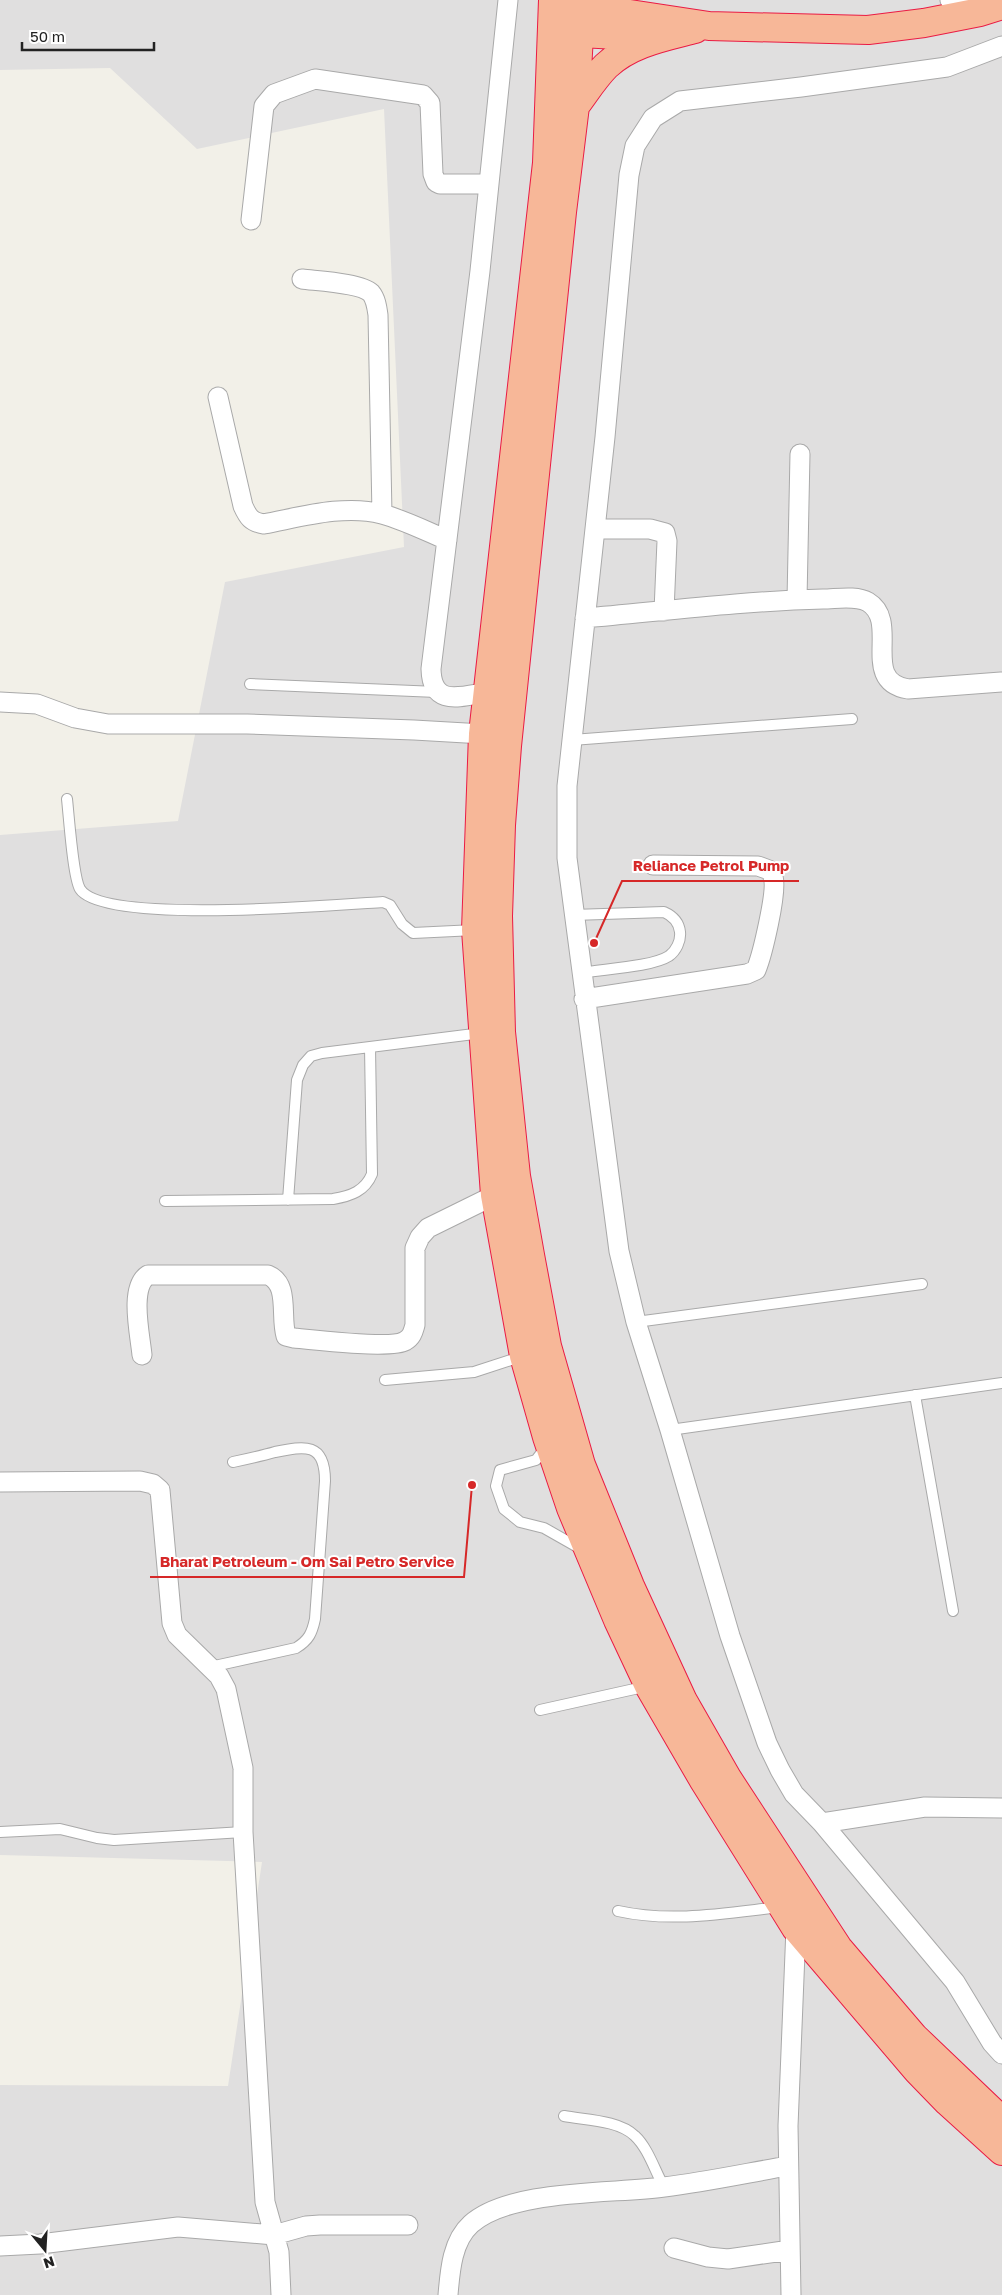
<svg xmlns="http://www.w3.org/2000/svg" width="1002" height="2295" font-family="'Golos Text',sans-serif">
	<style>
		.residential { fill: #e0dfdf }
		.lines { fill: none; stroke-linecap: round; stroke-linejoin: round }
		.service-casing { stroke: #a9a9a9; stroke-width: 12 }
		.minor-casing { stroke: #a9a9a9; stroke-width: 21 }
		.trunk-casing { stroke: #ea1b44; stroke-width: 30 }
		.service { stroke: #fff; stroke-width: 10 }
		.minor { stroke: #fff; stroke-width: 19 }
		.trunk { stroke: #f7b798; stroke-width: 28 }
		.leader { fill: none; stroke: #d62828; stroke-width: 2 }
		.callout-dot { fill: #d62828; stroke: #fff; stroke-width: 2 }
		.callout-label { font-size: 15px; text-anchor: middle; font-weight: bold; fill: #d62828; stroke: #fff; stroke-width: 4; stroke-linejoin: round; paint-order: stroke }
	</style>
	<rect width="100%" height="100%" fill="#f2f0e8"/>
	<!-- residential -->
	<path class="residential" d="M0 0H1002V2295H0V2085L228 2086 262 1862 0 1855V835L178 821 225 582 404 547 384 109 197 149 110 68 0 70Z"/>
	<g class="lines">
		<defs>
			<path id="service" d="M250 684 437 692
				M572 740 852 719
				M67 799C69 817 73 877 80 889 103 925 336 905 383 902L390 905 402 924 413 933 475 930
				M573 915 664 912C673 916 679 922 680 932 681 941 676 951 669 956 652 967 602 969 581 973
				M288 1200 297 1080 303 1065 311 1056 322 1053 482 1033
				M165 1201 333 1199C351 1196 365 1191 372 1174L370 1047
				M636 1322 922 1284
				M385 1380 474 1372 523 1356
				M915 1395 953 1611
				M670 1430 1002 1383
				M546 1447 536 1460 500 1470 496 1486 504 1509 520 1522 544 1528 581 1549
				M210 1667 296 1648C309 1640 312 1633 315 1619L325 1481C325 1442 305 1446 275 1452 261 1456 247 1459 233 1462
				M540 1710 648 1686
				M0 1832 60 1829 97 1838 114 1840 243 1832
				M618 1911C672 1923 726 1913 780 1907
				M564 2116C585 2120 619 2120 635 2136 648 2148 655 2171 664 2187"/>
			<path id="minor" d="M950 0 979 12
				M1002 46 947 67 801 87 680 101 653 118 635 146 629 175 605 437 567 786V858L619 1251 636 1322 670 1430 730 1636 767 1743 780 1770 794 1794 822 1823 955 1982 992 2043 1002 2054
				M251 220 264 106 274 94 315 79 423 95 430 103 433 174 436 182 440 184H489
				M302 279C317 281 361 283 371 293 376 299 377 308 378 315L382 514
				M218 397 243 506C248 517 251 522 264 524 301 517 344 504 382 514 404 520 426 531 447 540
				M595 529H650L665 533 667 541 664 611
				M797 600 800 454
				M585 618C664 611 743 601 823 599 836 599 856 595 868 602 901 622 859 681 908 689L1001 682
				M489 692C461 696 432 708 431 669L480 271 508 0
				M0 702 37 704 75 718 108 724H247L414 730 483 734
				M584 999 747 974 756 970C762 956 778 890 773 877 773 874 771 872 769 870L758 866 653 865
				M142 1355C140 1334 129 1287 148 1275H268C290 1284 280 1316 286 1336L294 1338C314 1340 392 1349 405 1341 412 1337 413 1332 415 1325V1248L420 1237 428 1228 495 1195
				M0 1482 140 1481 153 1484 160 1490 172 1623 177 1635 219 1676 226 1689 243 1768V1832L265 2202 279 2252 281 2295
				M822 1823 925 1807 1002 1808
				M0 2246 40 2244 178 2227 274 2235 306 2226 320 2225H408
				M674 2248 708 2257 728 2259 790 2250
				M448 2295C450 2271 452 2241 471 2224 510 2189 612 2194 664 2187 706 2182 747 2173 788 2166
				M791 2295 788 2126 796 1928"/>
			<path id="trunk" d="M553 0 547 163 483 734 476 930 495 1195 524 1356 547 1437 571 1508 618 1620 649 1686 703 1779 796 1928 917 2070 948 2102 1002 2151
				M581 0 575 106 562 212 507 746 501 825 498 916 501 1032 516 1176 530 1255 547 1346 581 1465 630 1586 683 1701 727 1778 838 1948 914 2037 1002 2121
				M563 4 709 26 868 30 924 23 980 12 1002 5
				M561 32 618 35 655 32
				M575 106C585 93 594 78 606 66 630 43 664 37 695 29"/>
		</defs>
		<!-- service casing -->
		<use href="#service" class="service-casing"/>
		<!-- minor casing -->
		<use href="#minor" class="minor-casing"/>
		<!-- trunk casing -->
		<use href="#trunk" class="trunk-casing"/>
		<!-- service -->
		<use href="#service" class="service"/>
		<!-- minor -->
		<use href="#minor" class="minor"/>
		<!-- trunk -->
		<use href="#trunk" class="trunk"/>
	</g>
	<!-- callouts -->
	<path class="leader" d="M594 943L622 881H799M472 1485L464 1577H150"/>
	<g class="callout-dot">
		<circle cx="594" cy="943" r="5"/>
		<circle cx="472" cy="1485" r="5"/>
	</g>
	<g class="callout-label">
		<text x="711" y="871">Reliance Petrol Pump</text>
		<text x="307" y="1567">Bharat Petroleum - Om Sai Petro Service</text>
	</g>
	<!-- north arrow -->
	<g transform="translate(45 2250) rotate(162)" stroke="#ffffff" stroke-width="4" paint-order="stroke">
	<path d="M0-4L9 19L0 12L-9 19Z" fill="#222222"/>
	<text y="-8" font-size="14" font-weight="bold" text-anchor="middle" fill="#222222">N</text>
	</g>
	<!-- scale -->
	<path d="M22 42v8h132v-8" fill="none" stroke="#222222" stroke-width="2.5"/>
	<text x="30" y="42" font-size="15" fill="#222222" stroke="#ffffff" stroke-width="4" paint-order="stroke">50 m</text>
</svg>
